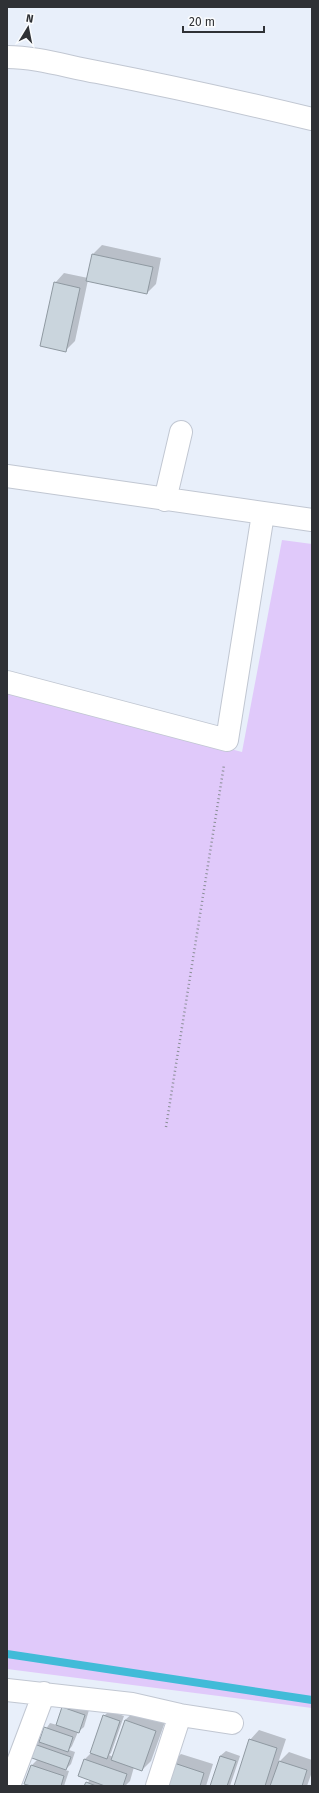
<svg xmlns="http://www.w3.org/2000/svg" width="319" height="1793" font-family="'Fira Sans',sans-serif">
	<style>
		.green { fill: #e0c9fa }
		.shadow { fill: #0003 }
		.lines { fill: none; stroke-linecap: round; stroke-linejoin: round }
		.stream { stroke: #41bbd8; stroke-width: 8 }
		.building { fill: #cad5dd; stroke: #8f99a1 }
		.street-casing { stroke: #c1c7d2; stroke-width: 24 }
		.path { stroke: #8a8e96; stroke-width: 2.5; stroke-dasharray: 1 3; stroke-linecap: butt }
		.street { stroke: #fff; stroke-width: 22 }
	</style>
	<rect width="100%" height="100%" fill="#e8effa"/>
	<!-- green -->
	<path class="green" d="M282 540 312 544V1708L7 1669V690L242 752Z"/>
	<!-- shadow -->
	<path class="shadow" d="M102 245 161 258 156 284 147 293 88 280 75 341 66 350 55 283 64 273 88 278 93 254Z
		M68 1703 89 1710 84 1727 78 1732 72 1746 69 1750 75 1752 71 1764 65 1770 69 1771 64 1786H27L28 1784 26 1783 32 1765 38 1759 35 1745 50 1723 57 1725 63 1708Z
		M109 1711 124 1716 111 1753 109 1755 113 1757 125 1720 135 1711 165 1722 151 1761 142 1770 134 1767 130 1781 125 1786H85L90 1780 85 1759 91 1753 104 1716Z
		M259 1730 286 1739 278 1763 289 1752 312 1760V1772L307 1786H235L250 1740Z
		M226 1751 240 1756 230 1786H211L220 1756Z
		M181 1754 213 1764 206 1786H168L171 1763Z"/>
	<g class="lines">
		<!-- stream -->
		<path class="stream" d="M7 1654 312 1700"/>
	</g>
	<!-- building -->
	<path class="building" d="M92 254 153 267 147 294 86 281Z
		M54 282 80 288 66 352 40 346Z
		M62 1707 85 1715 79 1733 56 1725Z
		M103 1715 120 1721 107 1759 90 1753Z
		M125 1720 156 1731 142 1771 111 1760Z
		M44 1727 73 1737 68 1752 39 1742Z
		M249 1739 277 1748 265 1786H234Z
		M34 1744 71 1757 66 1770 29 1757Z
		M220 1756 236 1761 227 1786H210Z
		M84 1759 127 1774 123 1786H105L78 1776Z
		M279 1761 307 1770 302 1786H270Z
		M171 1762 204 1773 200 1786H164Z
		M31 1765 64 1776 61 1786H31L24 1784Z
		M86 1782 96 1786H84Z"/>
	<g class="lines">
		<defs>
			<path id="street" d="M7 57C37 57 68 67 97 72 169 86 241 102 312 119
				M7 476 312 520
				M165 500 181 432
				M7 682 227 740 263 514
				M7 1690 132 1704 180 1715 232 1723
				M9 1786 44 1693
				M157 1786 180 1715"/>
		</defs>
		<!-- street casing -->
		<use href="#street" class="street-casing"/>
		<!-- path -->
		<path class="path" d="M166 1127 224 765"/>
		<!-- street -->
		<use href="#street" class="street"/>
	</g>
	<!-- border -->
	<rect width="319" height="1793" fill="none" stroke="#2f3135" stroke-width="16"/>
	<!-- north arrow -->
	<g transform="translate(28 28) rotate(10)" stroke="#fafcfe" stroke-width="3" paint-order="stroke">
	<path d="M0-3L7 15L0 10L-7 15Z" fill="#2f3135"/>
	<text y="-6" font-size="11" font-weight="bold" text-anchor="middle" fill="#2f3135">N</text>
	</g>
	<!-- scale -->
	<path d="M183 26v6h81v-6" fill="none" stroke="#2f3135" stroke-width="2"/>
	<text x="189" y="26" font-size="12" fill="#2f3135" stroke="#fafcfe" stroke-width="3" paint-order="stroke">20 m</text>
</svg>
